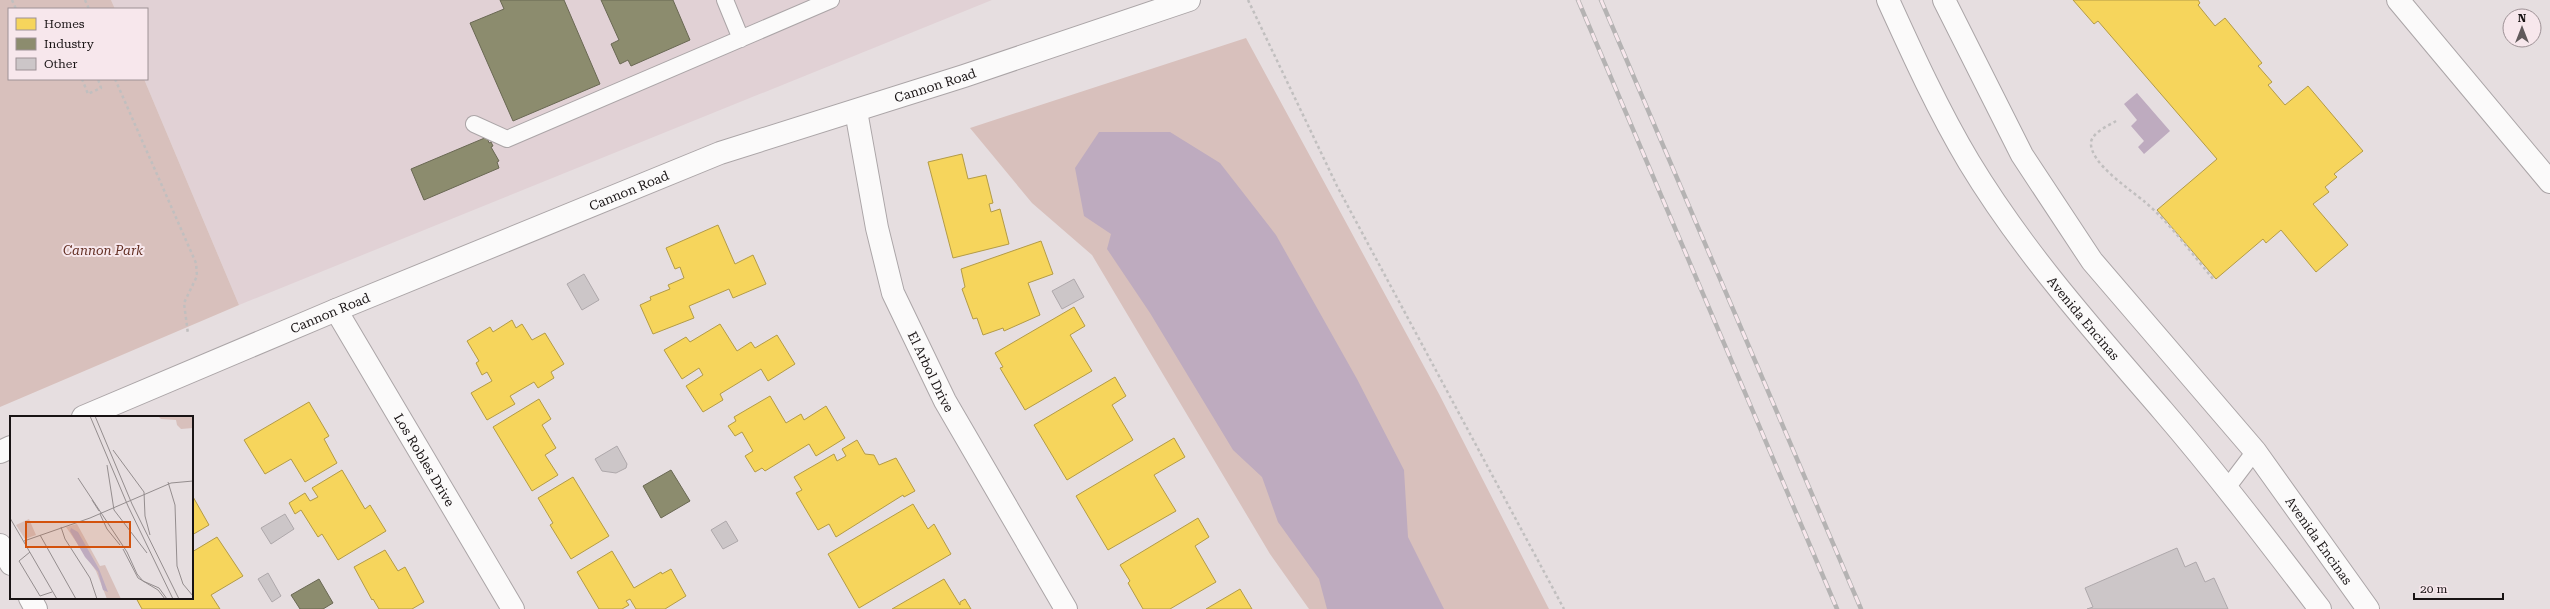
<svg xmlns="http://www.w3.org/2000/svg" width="2550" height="609" font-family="'Roboto Serif',serif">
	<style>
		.built { fill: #e1d1d5 }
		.green { fill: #d8c0bc }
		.water { fill: #beabbf }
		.homes { fill: #f6d55c; stroke: #b39b46 }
		.industry { fill: #8c8c6e; stroke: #696853 }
		.building { fill: #ccc6c8; stroke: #aea8ab }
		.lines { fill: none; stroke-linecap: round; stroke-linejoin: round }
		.service-casing { stroke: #aba5a7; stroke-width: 18 }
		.minor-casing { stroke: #aba5a7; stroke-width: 24 }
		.tertiary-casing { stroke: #aba5a7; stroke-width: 24 }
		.primary-casing { stroke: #aba5a7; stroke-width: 24 }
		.motorway-casing { stroke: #aba5a7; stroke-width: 24 }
		.path { stroke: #c1bfbf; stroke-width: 2.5; stroke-dasharray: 3 3; stroke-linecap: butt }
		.service { stroke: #fbfafa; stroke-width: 16 }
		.minor { stroke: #fbfafa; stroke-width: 22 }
		.tertiary { stroke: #fbfafa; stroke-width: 22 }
		.primary { stroke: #fbfafa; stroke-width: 22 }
		.motorway { stroke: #fbfafa; stroke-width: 22 }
		.rail-casing { stroke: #b5b3b3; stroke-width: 4.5 }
		.rail { stroke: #f7e7ec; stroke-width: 3; stroke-dasharray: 9; stroke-linecap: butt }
		.labels { text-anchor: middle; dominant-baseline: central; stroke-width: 4; stroke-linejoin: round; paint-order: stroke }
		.street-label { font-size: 13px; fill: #181314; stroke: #f7e7ec }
		.park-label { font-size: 13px; font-style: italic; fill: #622e22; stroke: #f7e7ec }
		.inset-road { fill: none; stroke: #948d8e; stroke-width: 1 }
		.view { fill: #d3520d; fill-opacity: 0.15; stroke: #d3520d; stroke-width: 2 }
		.inset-edge { fill: none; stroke: #181314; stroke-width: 2 }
	</style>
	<rect width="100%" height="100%" fill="#e6dee0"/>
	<!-- built -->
	<path class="built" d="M111 0H992L239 305 144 79H147V9H115Z"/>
	<!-- green -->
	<path class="green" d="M0 0H111L115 9H9V79H144L239 305 0 407Z
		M1246 38 1439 394 1549 609H1309L1270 554 1092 255 1032 203 970 128Z"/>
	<!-- water -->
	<path class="water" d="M2137 93 2170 131 2144 154 2138 147 2144 141 2131 126 2137 120 2124 104Z
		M1099 132H1170L1220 163 1276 235 1357 379 1404 470 1408 537 1444 609H1327L1319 579 1278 522 1262 477 1233 450 1150 313 1107 249 1111 234 1084 216 1075 168Z"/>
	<!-- homes -->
	<path class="homes" d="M2073 0H2198L2200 3 2198 5 2215 26 2225 18 2262 63 2258 66 2272 82 2268 85 2285 105 2308 86 2363 151 2334 174 2337 177 2325 187 2329 192 2313 204 2348 245 2316 272 2281 230 2266 243 2263 239 2216 279 2157 210 2217 159 2098 21 2094 24Z
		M962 154 968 179 986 175 993 203 989 204 991 212 1000 209 1009 244 953 258 928 162Z
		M718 225 735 264 753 255 766 284 733 298 729 289 689 306 694 318 653 334 640 305 651 300 650 297 670 289 668 285 684 278 680 267 675 269 666 248Z
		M1041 241 1053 274 1028 283 1040 315 1004 331 1003 328 983 335 977 318 973 319 962 289 965 287 961 269Z
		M1074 307 1085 326 1070 335 1092 371 1025 410 1000 368 1003 367 995 353Z
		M512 320 516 328 522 324 532 340 545 333 564 364 551 372 554 378 538 388 534 382 510 396 515 404 487 420 471 393 492 381 487 372 482 375 476 363 479 361 467 341 490 327 493 332Z
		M720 324 737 351 751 342 755 348 777 335 795 364 768 381 761 369 720 394 723 400 703 412 686 386 703 375 699 368 682 379 664 350 686 337 690 342Z
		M1115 377 1126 396 1112 405 1133 440 1067 480 1034 425Z
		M770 396 786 423 801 414 804 420 826 406 845 438 816 456 809 444 765 471 762 468 755 472 745 456 753 451 742 432 735 436 728 426 736 421 734 417Z
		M539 399 551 419 542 425 556 448 545 455 558 475 532 491 493 427Z
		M309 402 329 436 324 439 337 463 305 482 291 459 265 474 244 440Z
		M1174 438 1185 457 1154 475 1176 511 1108 550 1076 496Z
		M857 440 865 454 874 455 879 465 896 458 915 491 904 497 903 495 836 537 829 524 818 530 796 493 802 490 794 477 834 454 837 461 846 456 842 449Z
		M342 470 365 509 370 505 386 531 338 560 322 534 318 537 301 510 295 514 289 503 305 493 310 501 318 497 312 488Z
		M573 477 609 536 571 559 550 525 553 523 538 498Z
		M192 495 209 525 192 535Z
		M913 504 928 529 934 524 951 554 859 608 828 554Z
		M1198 518 1209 537 1195 546 1216 582 1170 609H1143L1128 583 1130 581 1120 565Z
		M217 537 243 576 211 595 220 609H142L136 598H192V552Z
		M385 550 398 571 405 567 424 602 412 609H379L373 599 372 600 354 567Z
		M612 551 634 588 661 572 662 574 671 569 686 596 665 609H636L630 599 626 601 629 605 622 609H599L577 572Z
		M944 579 960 605V602L965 599 971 609H892Z
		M1240 589 1252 609H1206Z"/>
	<!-- industry -->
	<path class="industry" d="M500 0H564L600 84 513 121 470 23 504 9Z
		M601 0H673L690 40 631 66 628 60 620 64 611 44 619 40Z
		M487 137 489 143 491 142 493 146 491 147 499 161 497 162 499 168 424 200 411 169Z
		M671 470 690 501 661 518 643 486Z
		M319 579 333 603 323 609H300L291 595Z"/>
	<!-- building -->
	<path class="building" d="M584 274 599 300 582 310 567 284Z
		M1074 279 1084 297 1062 309 1052 291Z
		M617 446 627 464 626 468 616 473 602 471 595 459Z
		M285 514 294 529 271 544 261 528Z
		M726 521 738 541 723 549 711 530Z
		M2177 548 2185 567 2196 562 2205 582 2214 578 2228 609H2087L2093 607 2085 588Z
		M268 573 281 596 272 602 258 579Z"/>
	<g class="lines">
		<defs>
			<path id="service" d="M725 0 741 39
				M474 124 507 139 831 0
				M2227 488 2255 451"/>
			<g id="minor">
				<path id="s1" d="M856 111 877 228 893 293 945 401 1066 609"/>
				<path id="s2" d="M336 310 513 609"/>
			</g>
			<g id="tertiary">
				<path id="s3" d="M1888 0C1913 55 1938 110 1969 162 2024 253 2094 331 2163 411 2218 475 2269 542 2320 609"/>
				<path id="s4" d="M1944 0 2022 155 2092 261 2255 451 2368 609"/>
			</g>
			<g id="primary">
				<path id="s5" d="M83 417 336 310 720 153 964 76 1189 0"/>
				<path d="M0 452 11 447"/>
				<path d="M0 545 11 564"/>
				<path d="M30 598 36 609"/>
			</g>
			<path id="motorway" d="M2398 0 2550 182"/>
		</defs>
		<!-- service casing -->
		<use href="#service" class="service-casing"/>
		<!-- minor casing -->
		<use href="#minor" class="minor-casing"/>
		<!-- tertiary casing -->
		<use href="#tertiary" class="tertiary-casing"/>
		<!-- primary casing -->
		<use href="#primary" class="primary-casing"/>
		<!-- motorway casing -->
		<use href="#motorway" class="motorway-casing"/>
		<!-- path -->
		<path class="path" d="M12 0 16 9
			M85 0 89 9
			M1248 0 1337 186 1564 609
			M82 79 88 94 101 88 98 79
			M115 79 196 263 197 276 184 303 188 334
			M2116 121C2108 126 2093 132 2091 142 2089 163 2131 190 2145 202 2171 224 2192 254 2214 280"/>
		<!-- service -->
		<use href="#service" class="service"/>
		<!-- minor -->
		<use href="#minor" class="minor"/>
		<!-- tertiary -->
		<use href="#tertiary" class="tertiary"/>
		<!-- primary -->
		<use href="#primary" class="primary"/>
		<!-- motorway -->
		<use href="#motorway" class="motorway"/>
		<defs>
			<path id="rail" d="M1578 0 1837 609
				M1601 0 1861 609"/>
		</defs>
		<!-- rail casing -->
		<use href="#rail" class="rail-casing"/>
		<!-- rail -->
		<use href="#rail" class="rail"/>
	</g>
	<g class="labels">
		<!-- street labels -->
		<g class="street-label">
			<text stroke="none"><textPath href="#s5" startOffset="915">Cannon Road</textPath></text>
			<text stroke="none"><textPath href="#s5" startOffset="591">Cannon Road</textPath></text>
			<text stroke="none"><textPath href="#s5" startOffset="268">Cannon Road</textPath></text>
			<text stroke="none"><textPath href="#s3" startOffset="375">Avenida Encinas</textPath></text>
			<text stroke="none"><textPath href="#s1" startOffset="273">El Arbol Drive</textPath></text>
			<text stroke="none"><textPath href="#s2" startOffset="174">Los Robles Drive</textPath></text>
			<text stroke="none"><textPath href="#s4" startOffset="661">Avenida Encinas</textPath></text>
		</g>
		<!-- park labels -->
		<g class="park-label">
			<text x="103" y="250">Cannon Park</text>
		</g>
	</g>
	<!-- overview -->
	<g transform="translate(10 416)">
		<rect width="183" height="183" fill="#e6dee0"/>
		<path d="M148 0H183V12L171 13 167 9 166 4 151 3ZM19 103 26 119 15 123 6 109ZM67 108 90 150 95 149 111 183H97L86 155 56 111Z" fill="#d8c0bc"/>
		<path d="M61 112 68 116 89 153 98 176 93 174 88 156 75 141 60 115Z" fill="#beabbf"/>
		<path class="inset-road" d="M80 0 118 90 163 183M85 0 122 88 169 183M103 34 134 76 135 100 140 119M97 49 104 94 137 137M68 62 117 136 127 158 133 165 149 172 157 183M158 66 165 89 167 150 173 168 183 180M82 84 89 95M90 98 97 113 110 129M0 102 47 183M51 111 55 123 80 162 87 183M30 119 66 183M14 125 80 102 161 67 183 65M113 133 128 162 148 174 155 183M20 136 9 145 30 180 42 176"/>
		<path class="view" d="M16 106H120V131H16Z"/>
		<rect width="183" height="183" class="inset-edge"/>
	</g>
	<!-- legend -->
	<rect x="8" y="8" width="140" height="72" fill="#f7e7ec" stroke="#9e9296"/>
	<rect x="16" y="18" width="20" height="12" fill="#f6d55c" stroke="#9e9296"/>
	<text x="44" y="28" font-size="12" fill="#181314">Homes</text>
	<rect x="16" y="38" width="20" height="12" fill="#8c8c6e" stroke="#9e9296"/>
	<text x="44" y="48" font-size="12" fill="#181314">Industry</text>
	<rect x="16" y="58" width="20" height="12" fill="#ccc6c8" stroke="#9e9296"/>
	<text x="44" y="68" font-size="12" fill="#181314">Other</text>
	<!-- north arrow -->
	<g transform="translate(2522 28)"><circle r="19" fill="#f7e7ec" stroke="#9e9296"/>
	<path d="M0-3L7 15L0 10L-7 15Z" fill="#605a5b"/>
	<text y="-6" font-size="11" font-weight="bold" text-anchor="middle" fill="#181314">N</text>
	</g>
	<!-- scale -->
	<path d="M2414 593v6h89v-6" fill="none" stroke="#181314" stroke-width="2"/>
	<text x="2420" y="593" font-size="12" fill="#181314" stroke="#f7e7ec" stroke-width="3" paint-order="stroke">20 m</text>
</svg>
